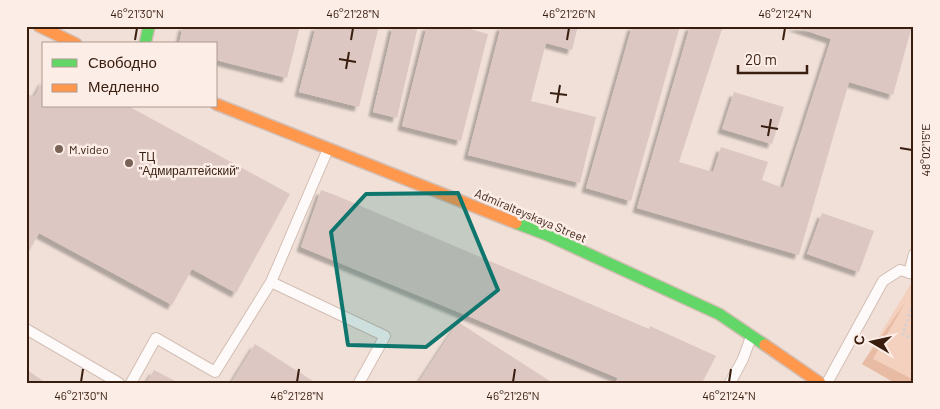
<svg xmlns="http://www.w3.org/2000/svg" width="940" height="409" font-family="Barlow,sans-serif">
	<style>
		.green { fill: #f4d0bf }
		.forest { fill: #e8bba4 }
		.building { fill: #ddc7c2; filter: url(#shadow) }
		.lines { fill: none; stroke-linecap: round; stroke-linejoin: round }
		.lane-casing { stroke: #d3beb4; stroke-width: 12 }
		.fast-casing { stroke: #d3beb4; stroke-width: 14 }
		.slow-casing { stroke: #d3beb4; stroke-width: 14 }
		.path { stroke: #d6d1ce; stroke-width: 3; stroke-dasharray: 2.5 2.5; stroke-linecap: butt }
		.lane { stroke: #fdfaf9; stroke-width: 10 }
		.fast { stroke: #63d668; stroke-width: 11 }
		.slow { stroke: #ff974d; stroke-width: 11 }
		.marked { fill: #0f766e; fill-opacity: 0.2; stroke: #0f766e; stroke-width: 4; stroke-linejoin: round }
		.ticks { fill: none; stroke: #391e10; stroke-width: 2 }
		.poi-dot { fill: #796256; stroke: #fcede6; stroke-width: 2 }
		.labels { text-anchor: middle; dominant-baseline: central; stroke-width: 5; stroke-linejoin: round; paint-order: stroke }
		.poi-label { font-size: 12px; fill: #391e10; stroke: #fcede6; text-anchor: start }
		.street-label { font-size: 12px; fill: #391e10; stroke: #fcede6 }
		.neatline { fill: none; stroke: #391e10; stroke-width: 2 }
		.ticks-label { font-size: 12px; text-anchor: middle; fill: #391e10 }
	</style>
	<defs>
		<filter id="shadow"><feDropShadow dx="-4.5" dy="4.5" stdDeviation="1" flood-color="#0004"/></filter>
	</defs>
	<rect width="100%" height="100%" fill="#f0e0d8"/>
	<!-- green -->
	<path class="green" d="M910 285 914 286V383H895L862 364Z"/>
	<!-- forest -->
	<path class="forest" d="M906 301 873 359 914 380V383H895L862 364Z"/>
	<!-- building -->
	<path class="building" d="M183 26H300L287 78 216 60V44H179Z
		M316 26H379L359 107 299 92Z
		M393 26H418L397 118 373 112Z
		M427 26H459L488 34 461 141 402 126Z
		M501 26H578L572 50 546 43 531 101 596 117 580 183 468 155Z
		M632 26H680L631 201 586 188Z
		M690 26H723L679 162 713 172 721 147 768 162 762 180 783 188 831 39 792 26H912L893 95 849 82 799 255 637 208Z
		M44 79V106H128L290 194 236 293 192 269 172 305 39 233 26 257V132L29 128 26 127V93L34 97Z
		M734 92 784 107 772 144 722 129Z
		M321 190 335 195 649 329 650 326 716 356 702 383H615L618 378 301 247Z
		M822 213 874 231 859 272 807 254Z
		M458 322 553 383H418Z
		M255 344 313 381 312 383H231Z
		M26 369 46 383H26Z
		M154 370 179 383H146Z"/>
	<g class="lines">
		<defs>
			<path id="lane" d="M328 149 271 282 385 336 359 383
				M909 273 914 254
				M26 329 119 383
				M131 383 156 338 215 372 271 282
				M730 383 743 359 751 337
				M827 383 883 281 900 270 914 274"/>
			<path id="fast" d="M145 44 149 26
				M516 223 545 234 719 314 765 345"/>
			<path id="slow" d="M39 26 76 44
				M216 104 516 223
				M765 345 820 383"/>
		</defs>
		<!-- lane casing -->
		<use href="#lane" class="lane-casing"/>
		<!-- fast casing -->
		<use href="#fast" class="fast-casing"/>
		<!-- slow casing -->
		<use href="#slow" class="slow-casing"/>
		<!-- path -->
		<path class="path" d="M914 300 903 334 914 340"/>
		<!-- lane -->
		<use href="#lane" class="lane"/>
		<!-- fast -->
		<use href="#fast" class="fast"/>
		<!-- slow -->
		<use href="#slow" class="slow"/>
	</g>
	<!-- marked area -->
	<path class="marked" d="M458 193 498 290 426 347 348 345 331 232 366 194Z"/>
	<!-- ticks -->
	<path class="ticks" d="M135 40 137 28M351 40 353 28M567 40 569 28M783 40 785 28M339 59 356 62M346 69 349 52M550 93 567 95M557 103 560 85M761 126 778 129M768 136 771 119M900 148 912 150M81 382 83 369M297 382 299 369M513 382 515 369M729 382 731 369"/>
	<!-- markers -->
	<g class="poi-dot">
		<circle cx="59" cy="149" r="5"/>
		<circle cx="129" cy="163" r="5"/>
	</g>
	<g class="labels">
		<!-- poi labels -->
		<g class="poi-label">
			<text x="69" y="149">M.video</text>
			<text x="139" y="156">ТЦ<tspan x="139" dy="14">"Адмиралтейский"</tspan></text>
		</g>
		<!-- street labels -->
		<g class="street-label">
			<text transform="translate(531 215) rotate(23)">Admiralteyskaya Street</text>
		</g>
	</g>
	<!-- border -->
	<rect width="940" height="409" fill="none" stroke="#fcede6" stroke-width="55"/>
	<!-- legend -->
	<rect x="42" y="42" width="175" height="65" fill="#fcede6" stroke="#ae9a90"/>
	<rect x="52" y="59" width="25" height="8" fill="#63d668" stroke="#ae9a90"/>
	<text x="88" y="68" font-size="15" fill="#391e10">Свободно</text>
	<rect x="52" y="84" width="25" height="8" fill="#ff974d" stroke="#ae9a90"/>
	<text x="88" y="92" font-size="15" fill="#391e10">Медленно</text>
	<!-- north arrow -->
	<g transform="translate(872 342) rotate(279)" stroke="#fcede6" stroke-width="4" paint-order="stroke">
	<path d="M0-4L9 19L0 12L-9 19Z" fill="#391e10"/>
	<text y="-8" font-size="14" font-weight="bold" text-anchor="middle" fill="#391e10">С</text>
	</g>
	<!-- scale -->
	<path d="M738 65v8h69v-8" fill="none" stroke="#391e10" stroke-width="2.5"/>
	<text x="745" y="65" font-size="15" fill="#391e10" stroke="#fcede6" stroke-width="4" paint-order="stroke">20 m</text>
	<rect x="28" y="28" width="884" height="354" class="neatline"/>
	<g class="ticks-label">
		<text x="137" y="18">46°21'30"N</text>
		<text x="353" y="18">46°21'28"N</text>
		<text x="569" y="18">46°21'26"N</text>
		<text x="785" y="18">46°21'24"N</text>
		<text transform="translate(926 150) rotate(-90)" y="4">48°02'15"E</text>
		<text x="81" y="400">46°21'30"N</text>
		<text x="297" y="400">46°21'28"N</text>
		<text x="513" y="400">46°21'26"N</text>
		<text x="729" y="400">46°21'24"N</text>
	</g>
</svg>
